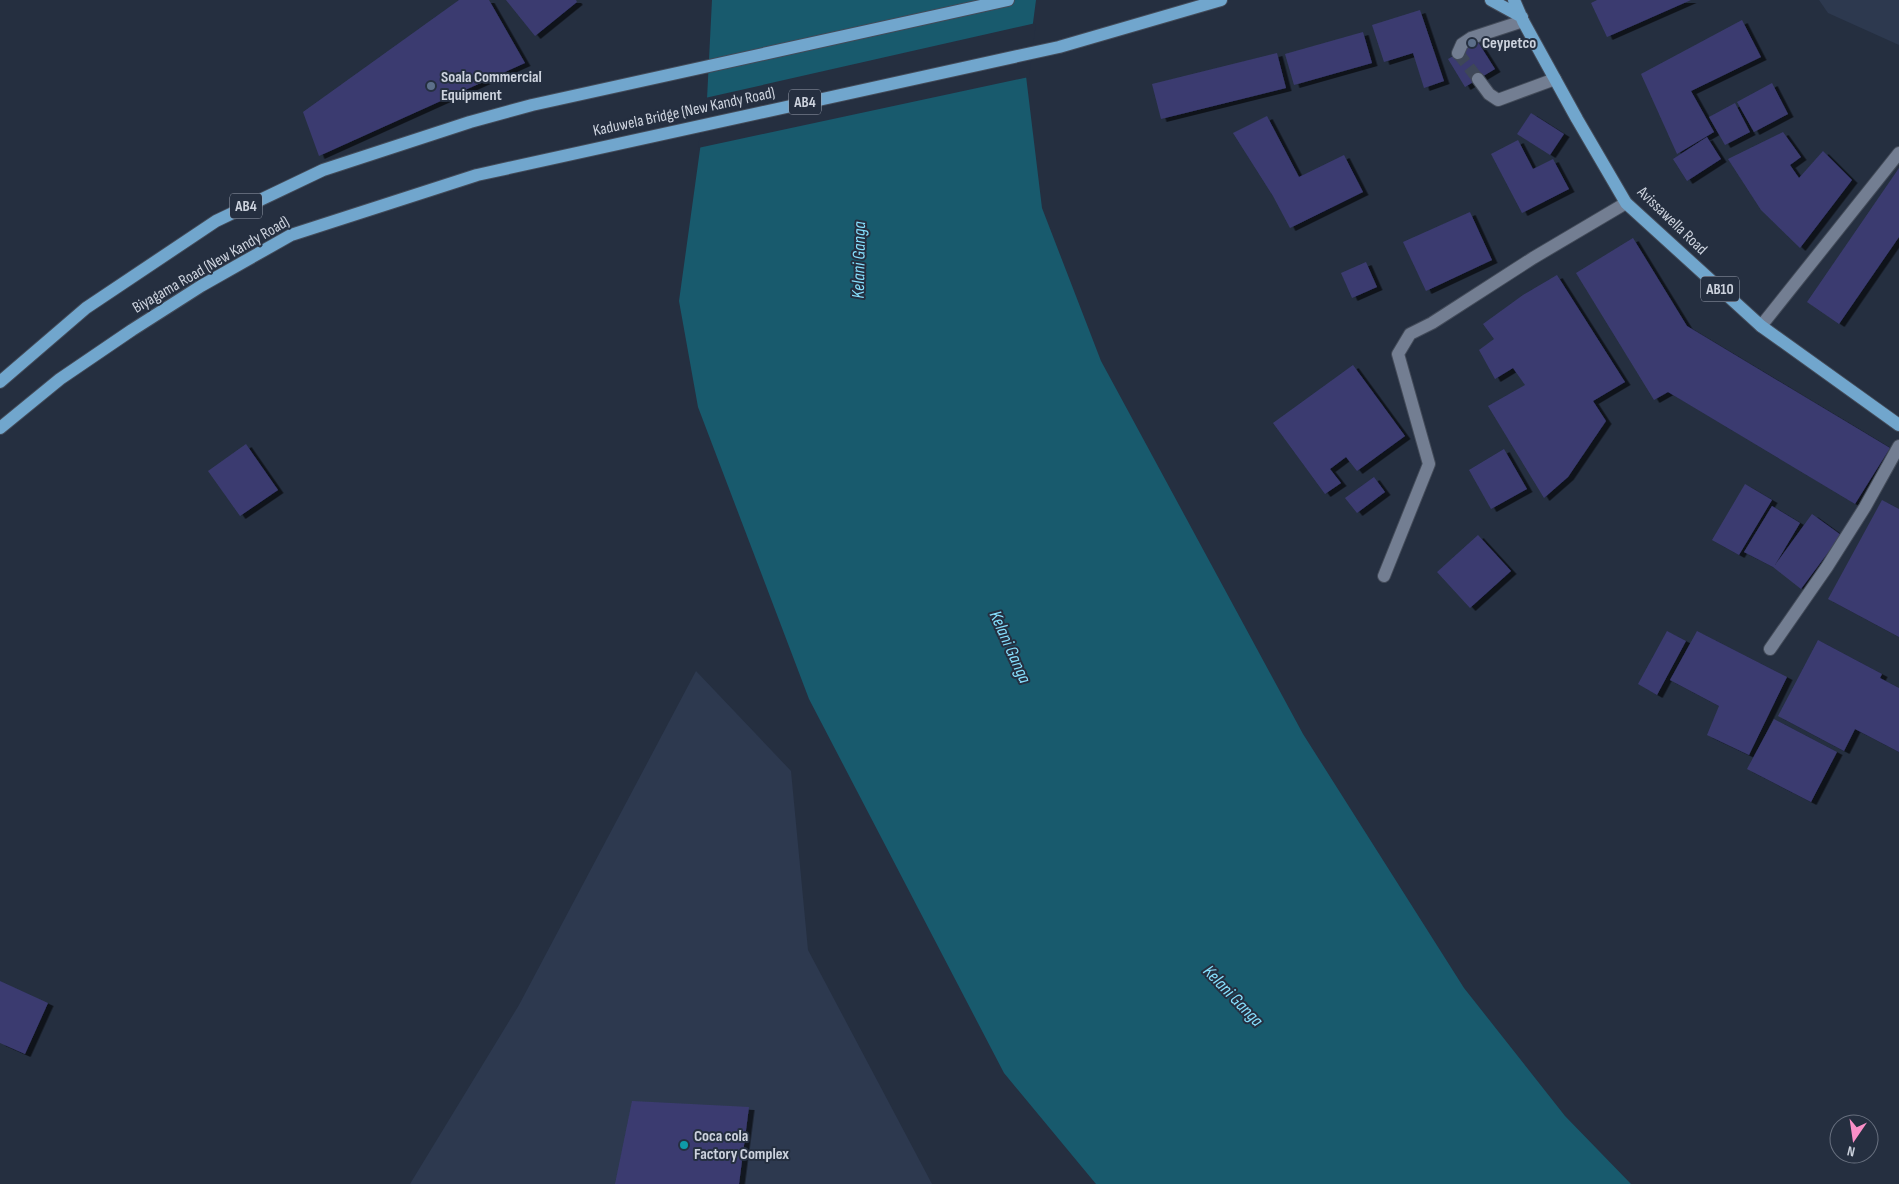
<svg xmlns="http://www.w3.org/2000/svg" width="1899" height="1184" font-family="'Sofia Sans Condensed',sans-serif">
	<style>
		.built { fill: #2d394f }
		.water { fill: #185a6d }
		.pier { fill: #252f40 }
		.building { fill: #3b3b70; filter: url(#shadow) }
		.lines { fill: none; stroke-linecap: round; stroke-linejoin: round }
		.minor-tunnel { stroke: #3e4758; stroke-width: 12; stroke-dasharray: 12 6; stroke-linecap: butt }
		.minor-casing { stroke: #434b59; stroke-width: 14 }
		.major-casing { stroke: #434b59; stroke-width: 14 }
		.minor { stroke: #737e92; stroke-width: 12 }
		.major { stroke: #71a6cd; stroke-width: 12 }
		.service-dot { fill: #5c6f8a; stroke: #252f40; stroke-width: 2 }
		.culture-dot { fill: #0f9aa8; stroke: #252f40; stroke-width: 2 }
		.labels { text-anchor: middle; dominant-baseline: central; stroke-width: 4; stroke-linejoin: round; paint-order: stroke }
		.shield { fill: #252f40; stroke: #9aa1ae; stroke-width: 1 }
		.shield-label { font-size: 15px; font-weight: bold; fill: #ccd2dd }
		.poi-label { font-size: 16px; font-weight: bold; fill: #ccd2dd; stroke: #252f40; text-anchor: start }
		.street-label { font-size: 16px; fill: #ccd2dd; stroke: #252f40 }
		.water-label { font-size: 18px; font-style: italic; fill: #86dffd; stroke: #252f40 }
	</style>
	<defs>
		<filter id="shadow"><feDropShadow dx="5.5" dy="3" stdDeviation="0" flood-color="#0009"/></filter>
	</defs>
	<rect width="100%" height="100%" fill="#252f40"/>
	<!-- built -->
	<path class="built" d="M1819 0H1899V45L1828 13Z
		M696 671 791 771 808 950 932 1184H410L519 1005Z"/>
	<!-- water -->
	<path class="water" d="M712 0H1036L1026 76 1042 208 1101 361 1303 734 1464 988 1565 1116 1631 1184H1096L1004 1073 809 699 698 407 679 301 707 99Z"/>
	<!-- pier -->
	<path class="pier" d="M1036 23 1029 77 698 148 705 98Z"/>
	<!-- building -->
	<path class="building" d="M459 0H489L525 63 319 156 303 112Z
		M506 0H576L577 2 535 36Z
		M1597 0H1691L1607 37 1591 3Z
		M1420 10 1444 81 1424 88 1413 53 1384 62 1372 25Z
		M1742 20 1761 57 1691 91 1714 132 1677 154 1641 74Z
		M1363 32 1372 63 1294 85 1285 54Z
		M1478 42 1495 69 1465 87 1448 59Z
		M1277 53 1286 88 1161 119 1152 84Z
		M1772 83 1788 114 1754 132 1737 102Z
		M1735 103 1750 132 1725 145 1709 117Z
		M1531 113 1564 134 1550 155 1517 134Z
		M1267 116 1299 177 1344 155 1363 192 1290 228 1273 196 1233 133Z
		M1783 132 1801 157 1790 165 1799 178 1823 151 1852 180 1800 248 1761 210 1728 159Z
		M1707 137 1721 159 1687 181 1673 159Z
		M1518 140 1533 169 1553 159 1569 189 1522 213 1491 154Z
		M1899 168V237L1839 324 1807 302Z
		M1470 212 1492 260 1426 291 1403 242Z
		M1633 238 1687 326 1890 448 1855 504 1668 392 1654 400 1576 273Z
		M1366 262 1377 287 1352 298 1341 273Z
		M1557 275 1625 382 1593 401 1606 421 1568 477 1544 498 1488 406 1525 385 1513 368 1495 379 1479 350 1494 339 1483 324 1523 295Z
		M1353 365 1405 436 1357 471 1346 457 1330 469 1341 483 1325 494 1273 423Z
		M246 444 278 490 240 516 208 471Z
		M1504 449 1527 489 1491 509 1469 470Z
		M1374 477 1385 492 1357 513 1345 498Z
		M1745 484 1772 500 1739 555 1712 540Z
		M1882 500 1899 509V637L1828 599Z
		M1772 506 1800 523 1775 565 1812 514 1841 535 1801 589 1773 567 1744 552Z
		M1478 535 1511 571 1470 608 1437 572Z
		M1667 631 1686 641 1657 695 1638 684Z
		M1697 631 1787 677 1749 755 1707 735 1719 706 1670 680Z
		M1818 640 1882 674 1880 678 1899 688V752L1855 729 1844 751 1778 716Z
		M1774 719 1837 752 1811 802 1747 769Z
		M0 981 48 1003 25 1054 0 1043Z
		M632 1101 749 1107 739 1184H615Z"/>
	<g class="lines">
		<!-- minor-tunnel -->
		<path class="minor-tunnel" d="M1458 53 1478 79"/>
		<defs>
			<path id="minor" d="M1458 53 1462 44 1471 38 1523 21
				M1478 79 1489 94 1498 100 1555 79
				M1761 326 1899 153
				M1384 576 1429 464 1398 354 1410 334 1432 323 1533 258 1626 203
				M1770 649 1827 567 1865 507 1899 446"/>
			<path id="major" d="M1491 0 1522 17
				M1514 0 1523 21 1577 119 1626 203 1761 326 1899 425
				M0 382 86 308 216 221 323 170 470 122 532 105 1008 0
				M0 428 60 379 132 330 201 286 291 235 477 175 1059 47 1221 0"/>
		</defs>
		<!-- minor casing -->
		<use href="#minor" class="minor-casing"/>
		<!-- major casing -->
		<use href="#major" class="major-casing"/>
		<!-- minor -->
		<use href="#minor" class="minor"/>
		<!-- major -->
		<use href="#major" class="major"/>
	</g>
	<!-- markers -->
	<g class="service-dot">
		<circle cx="1472" cy="43" r="5"/>
		<circle cx="431" cy="86" r="5"/>
	</g>
	<circle class="culture-dot" cx="684" cy="1145" r="5"/>
	<g class="labels">
		<!-- shield labels -->
		<g class="shield">
			<rect x="789" y="89.5" width="32" height="25" rx="4"/>
			<rect x="230" y="193.5" width="32" height="25" rx="4"/>
			<rect x="1701" y="276.5" width="38" height="25" rx="4"/>
		</g>
		<g class="shield-label">
			<text x="805" y="102">AB4</text>
			<text x="246" y="206">AB4</text>
			<text x="1720" y="289">AB10</text>
		</g>
		<!-- poi labels -->
		<g class="poi-label">
			<text x="1482" y="43">Ceypetco</text>
			<text x="441" y="77">Soala Commercial<tspan x="441" dy="18">Equipment</tspan></text>
			<text x="694" y="1136">Coca cola<tspan x="694" dy="18">Factory Complex</tspan></text>
		</g>
		<!-- street labels -->
		<g class="street-label">
			<text transform="translate(684 112) rotate(-12)">Kaduwela Bridge (New Kandy Road)</text>
			<text transform="translate(1672 221) rotate(44)">Avissawella Road</text>
			<text transform="translate(211 265) rotate(-30)">Biyagama Road (New Kandy Road)</text>
		</g>
		<!-- water labels -->
		<g class="water-label">
			<text transform="translate(859 260) rotate(-89)">Kelani Ganga</text>
			<text transform="translate(1010 647) rotate(66)">Kelani Ganga</text>
			<text transform="translate(1233 996) rotate(46)">Kelani Ganga</text>
		</g>
	</g>
	<!-- north arrow -->
	<g transform="translate(1854 1139) rotate(193)"><circle r="24" fill="#252f40" stroke="#68707f"/>
	<path d="M0-4L9 19L0 12L-9 19Z" fill="#fa8fc8"/>
	<text y="-8" font-size="14" font-weight="bold" text-anchor="middle" fill="#ccd2dd">N</text>
	</g>
</svg>
